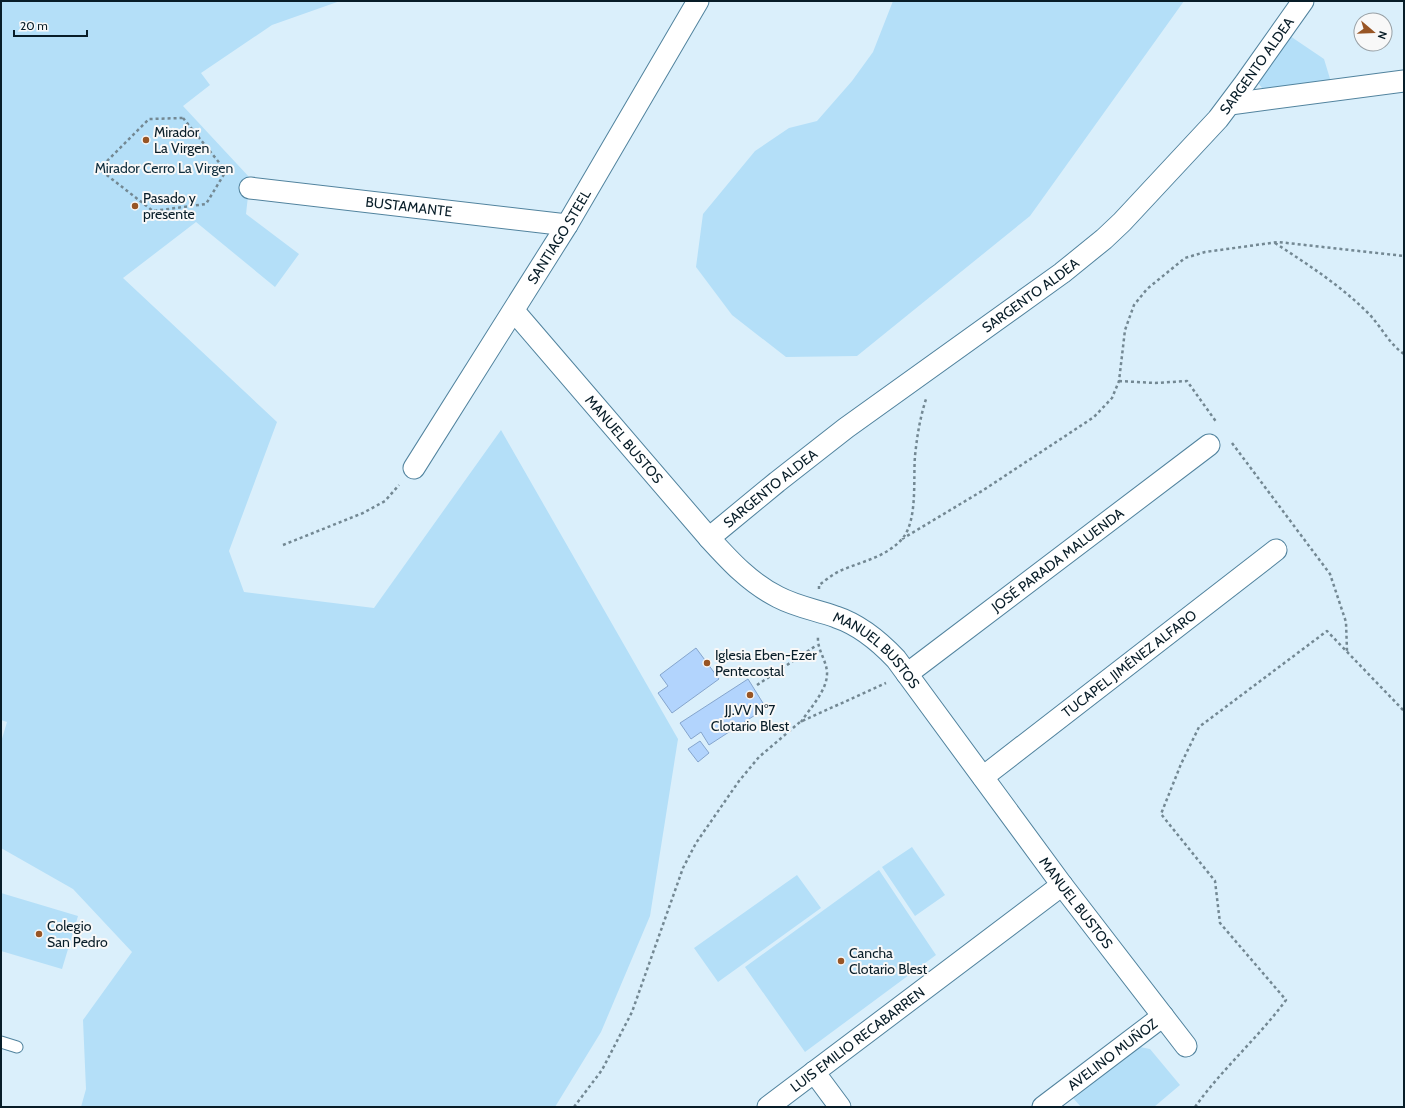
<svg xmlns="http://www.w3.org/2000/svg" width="1405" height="1108" font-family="Cabin,sans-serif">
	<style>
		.green { fill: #b4dff8 }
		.building { fill: #b2d4fd; stroke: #85a5cd }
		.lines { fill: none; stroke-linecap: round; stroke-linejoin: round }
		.lane-casing { stroke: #51839e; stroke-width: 13 }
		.street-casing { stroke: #51839e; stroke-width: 23 }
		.path { stroke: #738893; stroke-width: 2.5; stroke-dasharray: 3 3; stroke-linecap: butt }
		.lane { stroke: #fff; stroke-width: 11 }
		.street { stroke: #fff; stroke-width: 21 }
		.poi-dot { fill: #985525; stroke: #f8f8f8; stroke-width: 1.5 }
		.labels { text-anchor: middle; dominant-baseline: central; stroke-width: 4; stroke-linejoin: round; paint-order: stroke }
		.street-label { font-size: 14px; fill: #081d28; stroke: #f8f8f8 }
		.poi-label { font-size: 14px; fill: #081d28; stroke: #f8f8f8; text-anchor: start }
		.park-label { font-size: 14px; fill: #0e2d3d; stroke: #f8f8f8 }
	</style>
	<rect width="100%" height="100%" fill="#daeffb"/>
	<!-- green -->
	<path class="green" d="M3 1H340L272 25 201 73 210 85 183 106 250 178 246 214 299 254 275 287 196 222 123 278 277 422 229 551 244 592 374 608 501 430 678 739 650 916 601 1032 555 1107H81L86 1089 83 1020 132 952 73 889 1 848V742L7 722 1 720V2Z
		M893 1H1184L1030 216 857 356 786 357 732 315 696 267 703 214 755 151 789 128 817 121 852 81 873 52Z
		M1290 36 1324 59 1331 82 1265 92 1256 80Z
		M912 847 945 895 915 916 882 867Z
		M879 870 936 955 805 1052 745 967Z
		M797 875 821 908 718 982 694 948Z
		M1 893 78 916 62 969 1 951Z
		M1135 1046 1150 1049 1180 1085 1154 1107H1081L1073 1098Z"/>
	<!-- building -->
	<path class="building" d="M696 648 719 679 672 713 658 693 668 686 660 675Z
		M748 679 766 708 709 745 701 732 691 739 680 723Z
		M700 741 709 753 698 762 688 749Z"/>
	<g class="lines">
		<defs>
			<path id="lane" d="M1 1042 17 1047"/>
			<g id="street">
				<path d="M1230 104 1404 81"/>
				<path id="s1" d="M250 188 567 225"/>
				<path id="s2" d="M514 311 709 538C730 561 750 583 778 597 797 607 817 610 836 617 860 625 879 641 896 659L1062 885 1186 1046"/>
				<path id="s3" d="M414 468 567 225 698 1"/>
				<path id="s4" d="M709 538 777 482 846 428 1062 273 1104 239 1122 222 1218 119 1245 83 1303 1"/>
				<path id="s5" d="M907 674 1209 445"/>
				<path id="s6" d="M983 777 1276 550"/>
				<path d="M814 1072 840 1107"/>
				<path id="s7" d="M768 1107 1062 885"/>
				<path id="s8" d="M1043 1107 1163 1016"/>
			</g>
		</defs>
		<!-- lane casing -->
		<use href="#lane" class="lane-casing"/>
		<!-- street casing -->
		<use href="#street" class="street-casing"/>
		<!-- path -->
		<path class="path" d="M183 118 226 171 206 204 153 211 99 169 149 119Z
			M1275 243C1307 264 1340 285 1368 313 1381 326 1389 344 1404 354
			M1119 381 1155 383 1187 381 1217 423
			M1232 443 1330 574 1346 622 1347 651
			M902 539 982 491 1094 417 1112 398 1119 381 1125 330 1134 305 1147 289 1185 258 1205 252 1278 242 1404 256
			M283 545 363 513 385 501 399 485
			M819 589V585C826 580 834 573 842 570 863 561 886 557 902 539 918 521 913 479 915 456 917 436 920 418 926 399
			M757 685 817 645
			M801 722C810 708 828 690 827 672 826 659 817 650 818 636
			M574 1107 602 1070 632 1012 683 868 696 843 739 781 759 757 800 722 886 683
			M1195 1107C1222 1069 1258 1038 1286 1000L1220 923 1215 881 1161 814 1181 764 1199 727 1327 631 1404 711"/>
		<!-- lane -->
		<use href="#lane" class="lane"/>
		<!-- street -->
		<use href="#street" class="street"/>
	</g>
	<!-- markers -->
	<g class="poi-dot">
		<circle cx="146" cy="140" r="4"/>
		<circle cx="135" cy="206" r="4"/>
		<circle cx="707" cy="663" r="4"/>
		<circle cx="750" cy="695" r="4"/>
		<circle cx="39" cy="934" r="4"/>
		<circle cx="841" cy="961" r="4"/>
	</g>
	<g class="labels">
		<!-- street labels -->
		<g class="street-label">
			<text stroke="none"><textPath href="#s4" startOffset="727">SARGENTO ALDEA</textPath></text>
			<text stroke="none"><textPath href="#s1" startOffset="160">BUSTAMANTE</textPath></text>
			<text stroke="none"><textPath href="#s3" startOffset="273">SANTIAGO STEEL</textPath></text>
			<text stroke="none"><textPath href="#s4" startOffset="403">SARGENTO ALDEA</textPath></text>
			<text stroke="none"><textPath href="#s2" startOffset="169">MANUEL BUSTOS</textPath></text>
			<text stroke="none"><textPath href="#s4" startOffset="79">SARGENTO ALDEA</textPath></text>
			<text stroke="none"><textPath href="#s5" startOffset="189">JOSÉ PARADA MALUENDA</textPath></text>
			<text stroke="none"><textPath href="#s2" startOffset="505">MANUEL BUSTOS</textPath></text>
			<text stroke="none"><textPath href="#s6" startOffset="185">TUCAPEL JIMÉNEZ ALFARO</textPath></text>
			<text stroke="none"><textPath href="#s2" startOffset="829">MANUEL BUSTOS</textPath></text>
			<text stroke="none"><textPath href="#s7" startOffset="112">LUIS EMILIO RECABARREN</textPath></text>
			<text stroke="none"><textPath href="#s8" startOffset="87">AVELINO MUÑOZ</textPath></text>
		</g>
		<!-- poi labels -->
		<g class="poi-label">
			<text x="154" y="132">Mirador<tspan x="154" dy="16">La Virgen</tspan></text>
			<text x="143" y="198">Pasado y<tspan x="143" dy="16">presente</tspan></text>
			<text x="715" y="655">Iglesia Eben-Ezer<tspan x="715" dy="16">Pentecostal</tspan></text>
			<text x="750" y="710" text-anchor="middle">JJ.VV N°7<tspan x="750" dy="16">Clotario Blest</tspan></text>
			<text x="47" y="926">Colegio<tspan x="47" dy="16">San Pedro</tspan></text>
			<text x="849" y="953">Cancha<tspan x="849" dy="16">Clotario Blest</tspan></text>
		</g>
		<!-- park labels -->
		<g class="park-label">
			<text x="164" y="168">Mirador Cerro La Virgen</text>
		</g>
	</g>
	<!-- border -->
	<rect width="1405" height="1108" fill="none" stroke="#081d28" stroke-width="4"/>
	<!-- north arrow -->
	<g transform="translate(1373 32) rotate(109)"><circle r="19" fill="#f8f8f8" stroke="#98a0a5"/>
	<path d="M0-3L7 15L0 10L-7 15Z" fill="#985525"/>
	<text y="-6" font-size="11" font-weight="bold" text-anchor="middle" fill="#081d28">N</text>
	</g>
	<!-- scale -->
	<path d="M14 30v6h73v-6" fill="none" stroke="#081d28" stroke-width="2"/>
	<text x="20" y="30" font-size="12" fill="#081d28" stroke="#f8f8f8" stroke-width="3" paint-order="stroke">20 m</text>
</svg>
